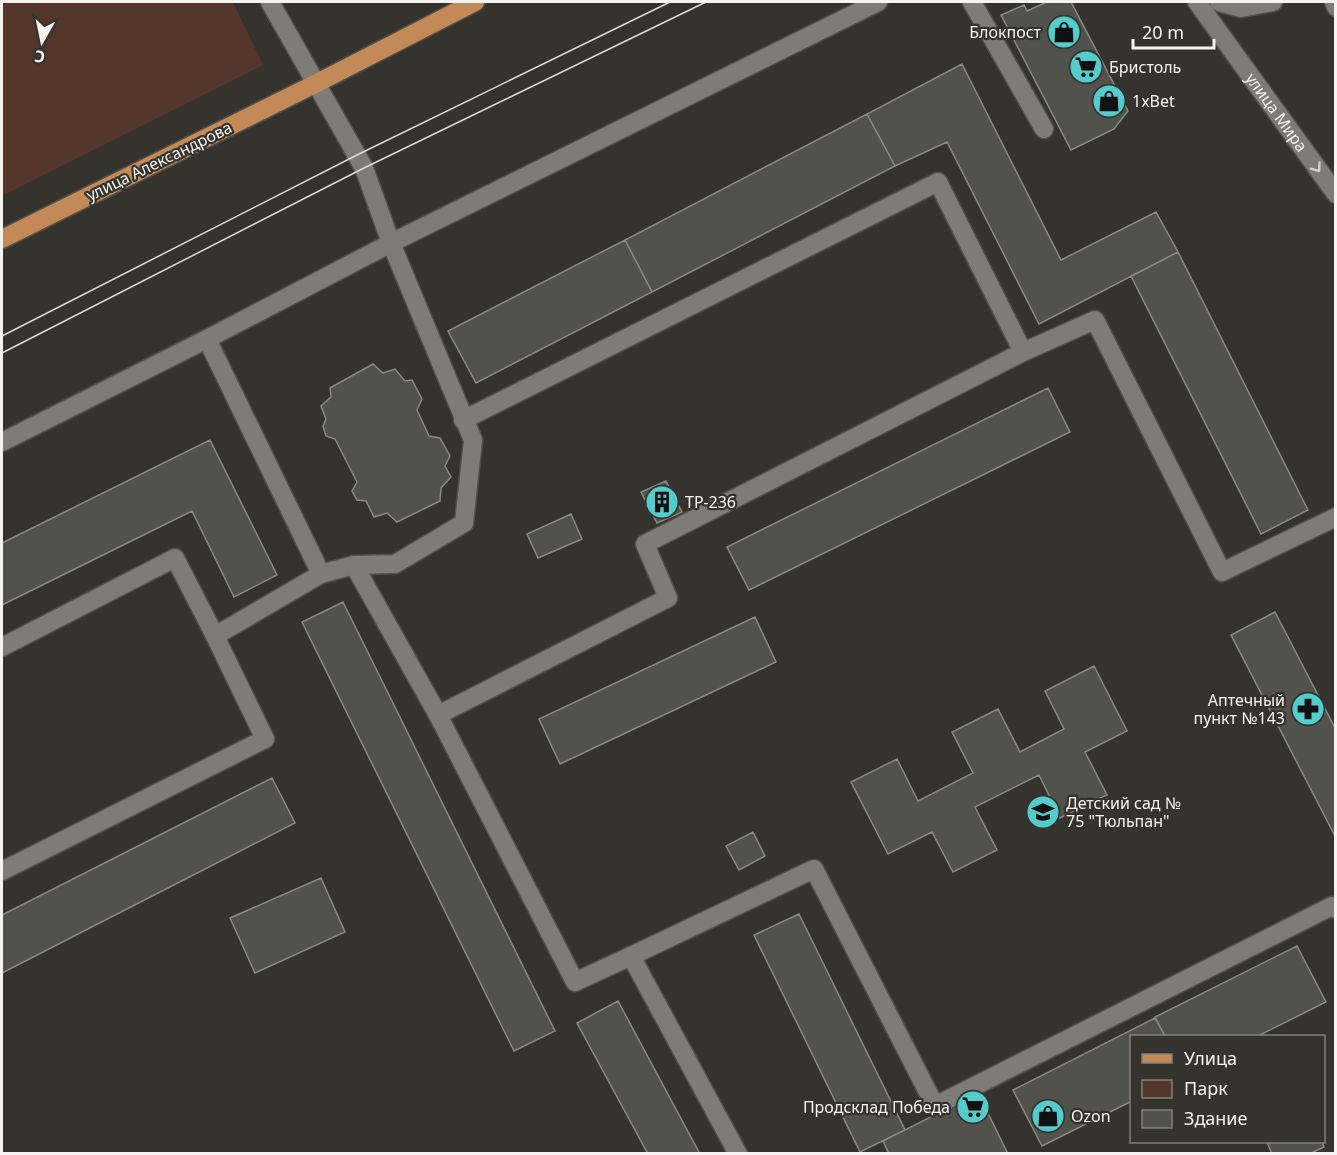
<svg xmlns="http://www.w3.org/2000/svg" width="1337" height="1155" font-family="'Noto Sans',sans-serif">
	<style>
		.green { fill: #55362d }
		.building { fill: #52524d; stroke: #8a8a84; stroke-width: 1.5 }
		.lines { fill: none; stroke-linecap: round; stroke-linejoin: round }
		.minor-casing { stroke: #514e4b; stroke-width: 21 }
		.major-casing { stroke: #514e4b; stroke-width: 21 }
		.minor { stroke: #7e7c77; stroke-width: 18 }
		.major { stroke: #c38a57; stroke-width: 18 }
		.tram { stroke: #dddcd9; stroke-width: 1.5 }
		.oneway { stroke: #d1d0cc }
		.labels { text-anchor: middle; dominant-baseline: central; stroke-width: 4.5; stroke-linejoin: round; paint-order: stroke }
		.poi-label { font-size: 16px; fill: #f5f4f1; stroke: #35332e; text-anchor: start }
		.street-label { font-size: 16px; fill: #f5f4f1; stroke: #35332e }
	</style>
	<rect width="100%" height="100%" fill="#35332e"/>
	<!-- green -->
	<path class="green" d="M2 2H233L263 65 2 196Z"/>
	<!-- building -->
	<path class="building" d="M1047 2H1071L1128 111 1114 129 1071 150 1001 15 1024 5 1027 11Z
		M962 64 1061 260 1156 212 1178 252 1039 324 947 142 895 166 867 114Z
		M867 114 895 166 652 292 625 240Z
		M625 240 652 292 476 383 448 331Z
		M1178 252 1308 510 1261 534 1131 276Z
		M373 364 383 373 395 369 405 381 412 380 422 399 417 410 429 436 440 438 450 456 445 466 451 477 441 488 440 501 397 522 387 513 374 517 366 501 357 500 352 491 357 482 335 439 326 436 323 426 326 419 321 406 331 397 330 388Z
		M1048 388 1070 432 749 590 727 547Z
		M210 440 277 575 234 597 192 511 2 605V543Z
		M666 481 682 512 657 523 641 492Z
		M571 514 582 539 538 558 527 534Z
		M343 602 555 1031 514 1051 302 622Z
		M1275 612 1336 730V838L1231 635Z
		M755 617 776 662 560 764 539 719Z
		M1094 666 1127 731 1085 752 1107 795 1060 818 1039 775 975 807 997 850 953 872 932 832 888 854 851 782 897 759 918 801 973 773 952 732 998 709 1020 752 1064 729 1045 691Z
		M272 778 295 823 2 973V915Z
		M753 832 765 856 739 870 726 846Z
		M321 878 345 932 255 973 230 918Z
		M799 914 905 1130 860 1152 754 935Z
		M1297 946 1326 1002 1258 1036H1165L1155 1017Z
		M618 1001 700 1154H648L577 1023Z
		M1155 1018 1165 1036H1132V1101L1042 1146 1013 1090Z
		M978 1093 1008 1154H889L883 1141Z
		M1267 1142H1322L1324 1147 1309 1154H1272Z"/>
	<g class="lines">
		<defs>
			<g id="minor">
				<path d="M972 2 1044 129"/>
				<path id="s1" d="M1197 2 1336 194"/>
				<path d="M1219 2 1241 8 1273 2"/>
				<path d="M1334 2 1336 7"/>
				<path d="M207 339 321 574 354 565 395 564 464 523 473 440 391 243 364 168 270 2"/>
				<path d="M463 420 938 182 1023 352"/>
				<path d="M2 442 207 339 391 243 878 2"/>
				<path d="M354 565 438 715"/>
				<path d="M2 647 175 558 215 636 321 574"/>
				<path d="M2 871 265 739 215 636"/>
				<path d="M631 956 814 869 935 1106 1332 906 1336 909"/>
				<path d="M738 1154 631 956 575 982 438 715 668 598 645 544 1023 352 1095 320 1222 572 1336 517"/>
			</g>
			<path id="major" d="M2 239 317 83 475 2"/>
		</defs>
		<!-- minor casing -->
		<use href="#minor" class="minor-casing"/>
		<!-- major casing -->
		<use href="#major" class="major-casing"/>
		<!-- minor -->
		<use href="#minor" class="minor"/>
		<!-- major -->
		<use href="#major" class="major"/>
		<!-- tram -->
		<path class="tram" d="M2 336 357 155 670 2
			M2 353 364 168 706 2"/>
	</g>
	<!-- one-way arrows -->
	<defs><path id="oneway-chevron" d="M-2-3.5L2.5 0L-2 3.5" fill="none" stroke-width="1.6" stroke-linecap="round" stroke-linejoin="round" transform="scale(1.5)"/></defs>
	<use class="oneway" href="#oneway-chevron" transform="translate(1317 168) rotate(54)"/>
	<!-- icons -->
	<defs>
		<symbol id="shop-disc" viewBox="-11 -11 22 22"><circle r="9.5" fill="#52cdcc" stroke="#35332e"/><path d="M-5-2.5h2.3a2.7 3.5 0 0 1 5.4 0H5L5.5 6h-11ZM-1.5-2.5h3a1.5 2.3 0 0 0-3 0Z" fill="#111"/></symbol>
		<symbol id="supermarket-disc" viewBox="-11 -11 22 22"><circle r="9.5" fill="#52cdcc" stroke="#35332e"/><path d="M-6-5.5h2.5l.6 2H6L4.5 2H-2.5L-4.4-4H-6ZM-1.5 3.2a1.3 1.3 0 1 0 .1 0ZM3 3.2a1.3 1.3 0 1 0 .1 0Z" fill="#111"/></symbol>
		<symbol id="building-disc" viewBox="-11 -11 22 22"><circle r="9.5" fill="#52cdcc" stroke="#35332e"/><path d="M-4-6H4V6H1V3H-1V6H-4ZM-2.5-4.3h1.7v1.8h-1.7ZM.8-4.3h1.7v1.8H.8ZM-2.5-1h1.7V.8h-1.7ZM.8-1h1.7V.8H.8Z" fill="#111"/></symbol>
		<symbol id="pharmacy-disc" viewBox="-11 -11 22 22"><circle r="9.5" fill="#52cdcc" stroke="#35332e"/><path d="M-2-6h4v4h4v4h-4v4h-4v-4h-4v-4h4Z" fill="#111"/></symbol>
		<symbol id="school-disc" viewBox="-11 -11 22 22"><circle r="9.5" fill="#52cdcc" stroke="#35332e"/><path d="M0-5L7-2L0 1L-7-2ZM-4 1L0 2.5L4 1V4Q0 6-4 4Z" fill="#111"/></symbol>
	</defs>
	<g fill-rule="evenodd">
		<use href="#shop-disc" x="1045" y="13" width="38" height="38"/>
		<use href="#supermarket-disc" x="1067" y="48" width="38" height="38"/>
		<use href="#shop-disc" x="1090" y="82" width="38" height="38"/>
		<use href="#building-disc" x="643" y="483" width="38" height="38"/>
		<use href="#pharmacy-disc" x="1289" y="690" width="38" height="38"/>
		<use href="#school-disc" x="1024" y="793" width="38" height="38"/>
		<use href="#supermarket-disc" x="954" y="1088" width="38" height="38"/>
		<use href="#shop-disc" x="1029" y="1097" width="38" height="38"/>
	</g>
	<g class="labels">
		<!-- poi labels -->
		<g class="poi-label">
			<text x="1041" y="32" text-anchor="end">Блокпост</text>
			<text x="1109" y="67">Бристоль</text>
			<text x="1132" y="101">1xBet</text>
			<text x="685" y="502">ТР-236</text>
			<text x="1285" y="700" text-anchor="end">Аптечный<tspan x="1285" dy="18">пункт №143</tspan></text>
			<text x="1066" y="803">Детский сад №<tspan x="1066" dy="18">75 "Тюльпан"</tspan></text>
			<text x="950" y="1107" text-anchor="end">Продсклад Победа</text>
			<text x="1071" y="1116">Ozon</text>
		</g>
		<!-- street labels -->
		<g class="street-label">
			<text stroke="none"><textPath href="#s1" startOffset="136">улица Мира</textPath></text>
			<text transform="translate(159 161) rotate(-26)">улица Александрова</text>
		</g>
	</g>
	<!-- border -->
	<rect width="1337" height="1155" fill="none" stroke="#f5f4f1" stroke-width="6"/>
	<!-- legend -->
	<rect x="1130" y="1035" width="195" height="108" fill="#35332e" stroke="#82807c" stroke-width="1.5"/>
	<rect x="1142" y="1054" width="30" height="9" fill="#c38a57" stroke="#82807c" stroke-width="1.5"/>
	<text x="1184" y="1065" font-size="18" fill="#f5f4f1">Улица</text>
	<rect x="1142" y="1080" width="30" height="18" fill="#55362d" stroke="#82807c" stroke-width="1.5"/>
	<text x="1184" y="1095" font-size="18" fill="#f5f4f1">Парк</text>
	<rect x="1142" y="1110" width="30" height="18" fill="#52524d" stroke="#82807c" stroke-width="1.5"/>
	<text x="1184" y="1125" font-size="18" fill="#f5f4f1">Здание</text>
	<!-- north arrow -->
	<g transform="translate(42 42) rotate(189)" stroke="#35332e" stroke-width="4.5" paint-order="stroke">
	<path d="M0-4.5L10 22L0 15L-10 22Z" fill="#f5f4f1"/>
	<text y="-9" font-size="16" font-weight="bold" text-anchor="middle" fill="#f5f4f1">С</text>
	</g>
	<!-- scale -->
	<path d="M1133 39v9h81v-9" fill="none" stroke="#f5f4f1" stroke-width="3"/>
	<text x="1142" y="39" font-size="18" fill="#f5f4f1" stroke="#35332e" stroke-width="4.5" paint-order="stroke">20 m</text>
</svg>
